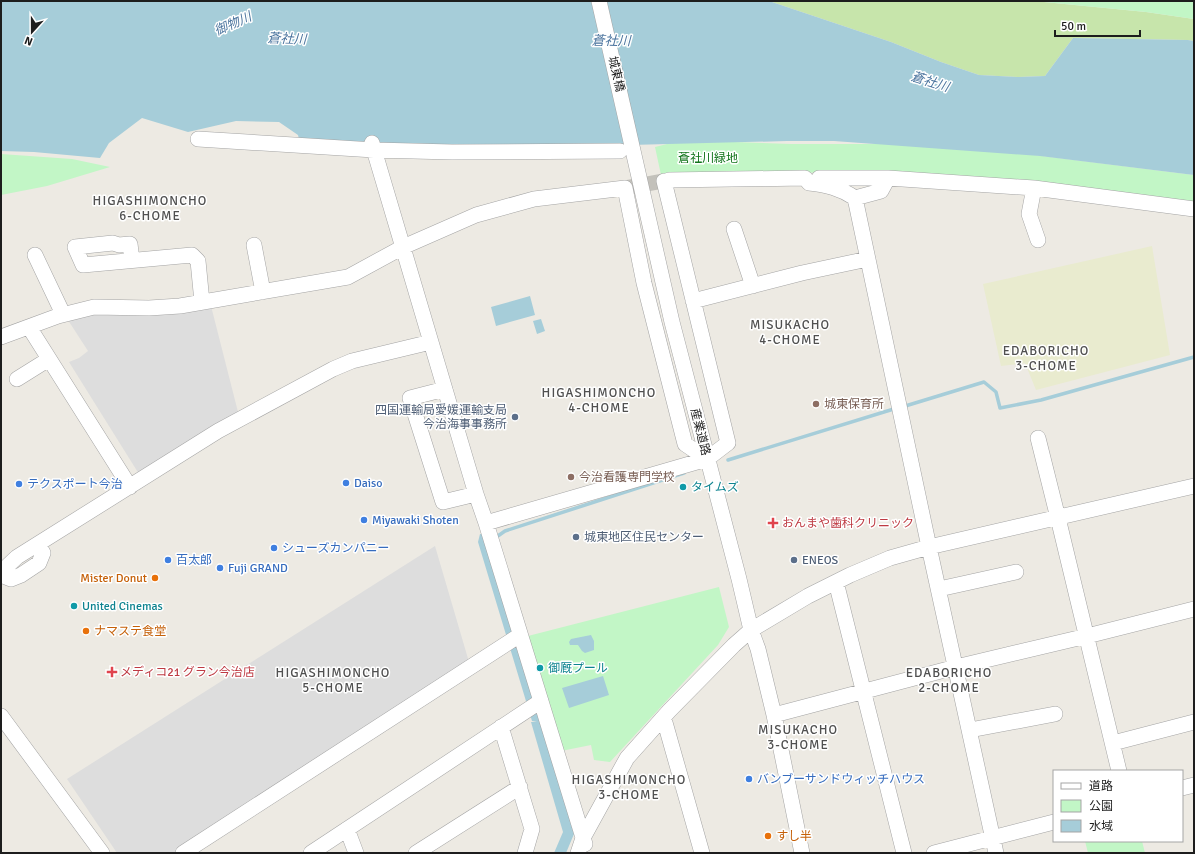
<svg xmlns="http://www.w3.org/2000/svg" width="1195" height="854" font-family="Signika,'Noto Sans JP',sans-serif">
	<style>
		.farmland { fill: #e9ebcf }
		.grass { fill: #c7e5ab }
		.park { fill: #c2f6c6 }
		.parking { fill: #ddd }
		.water { fill: #a6cdd9 }
		.lines { fill: none; stroke-linecap: round; stroke-linejoin: round }
		.stream { stroke: #a6cdd9; stroke-width: 3.5 }
		.minor-tunnel { stroke: #c3c1bb; stroke-width: 15; stroke-dasharray: 15 8; stroke-linecap: butt }
		.minor-casing { stroke: #a4a4a4; stroke-width: 16 }
		.minor { stroke: #fff; stroke-width: 15 }
		.education-dot { fill: #8d6e63; stroke: #fff; stroke-width: 1.5 }
		.service-dot { fill: #5c6f8a; stroke: #fff; stroke-width: 1.5 }
		.shop-dot { fill: #3f7fe0; stroke: #fff; stroke-width: 1.5 }
		.culture-dot { fill: #0f9aa8; stroke: #fff; stroke-width: 1.5 }
		.health-dot { fill: #e0444e; stroke: #fff; stroke-width: 1.5 }
		.food-dot { fill: #e8710a; stroke: #fff; stroke-width: 1.5 }
		.labels { text-anchor: middle; dominant-baseline: central; stroke-width: 3; stroke-linejoin: round; paint-order: stroke }
		.street-label { font-size: 12px; fill: #1d1d1d; stroke: #fff }
		.park-label { font-size: 12px; fill: #11741a; stroke: #fff }
		.education-label { font-size: 12px; fill: #785e54; stroke: #fff; text-anchor: start }
		.service-label { font-size: 12px; fill: #4e5e75; stroke: #fff; text-anchor: start }
		.shop-label { font-size: 12px; fill: #366cbe; stroke: #fff; text-anchor: start }
		.culture-label { font-size: 12px; fill: #0d838f; stroke: #fff; text-anchor: start }
		.health-label { font-size: 12px; fill: #be3a42; stroke: #fff; text-anchor: start }
		.food-label { font-size: 12px; fill: #c56008; stroke: #fff; text-anchor: start }
		.water-label { font-size: 13px; font-style: italic; fill: #4c759f; stroke: #fff }
		.neighbourhood-label { font-size: 13px; letter-spacing: 1px; fill: #505050; stroke: #fff }
	</style>
	<rect width="100%" height="100%" fill="#edeae3"/>
	<!-- farmland -->
	<path class="farmland" d="M1152 246 1170 355 1036 390 1025 363 1001 366 983 284Z"/>
	<!-- grass -->
	<path class="grass" d="M769 1H1034L1146 12 1194 19V41L1188 40 1073 38 1045 76 1018 77 979 75 941 62 891 42Z"/>
	<!-- park -->
	<path class="park" d="M1034 1H1194V19L1146 12Z
		M705 141 791 144H899L1026 154 1194 175V204L848 172 661 175 655 147 675 142Z
		M1 154 72 159 110 167 47 186 1 195Z
		M719 587 729 627 718 645 610 762 594 760 591 745 561 751 524 637Z
		M1085 841H1142L1145 853H1088Z"/>
	<!-- parking -->
	<path class="parking" d="M210 302 238 412 139 474 69 362 79 358 88 351 66 317Z
		M435 546 469 662 174 853H117L67 779Z"/>
	<!-- water -->
	<path class="water" d="M1 1H769L891 42 941 62 979 75 1018 77 1045 76 1073 38 1188 40 1194 41V175L1040 156 834 141H787L630 145H367L299 139 298 135 279 122 236 121 188 132 142 118 109 143 100 158 34 152 1 151Z
		M530 296 535 315 496 326 491 307Z
		M541 319 545 331 537 334 533 321Z
		M480 534H486L574 834 566 853H554L563 832 531 722H537L532 721 478 542Z
		M591 635 594 641V650L585 653 582 651 578 645H570L569 642 571 639Z
		M603 676 609 695 569 708 562 688Z"/>
	<g class="lines">
		<!-- stream -->
		<path class="stream" d="M902 407 984 382 996 392 1000 408 1041 400 1194 357
			M728 460 897 408
			M495 538 505 531 684 473"/>
		<!-- minor-tunnel -->
		<path class="minor-tunnel" d="M625 188 669 180"/>
		<defs>
			<path id="minor" d="M599 1 672 322 739 579 751 630 758 649 774 715 802 853
				M198 139 374 150 452 152 620 151
				M372 143 476 494 486 523 585 844
				M819 178H888L1034 188 1194 209
				M669 180 805 178 809 183C827 185 840 188 855 198L929 547 996 853
				M625 188 644 283 685 444 707 459
				M1034 188 1029 214 1038 240
				M855 198 881 191 888 178
				M734 229 753 286
				M254 245 263 292
				M35 255 63 314
				M132 260 130 244 119 245 113 243 75 247 83 265 192 255 198 261 202 302
				M693 301 802 273 868 259
				M29 327 130 487
				M1 337 58 316 94 307 149 308 180 306 348 277 403 247 476 215 534 199 625 188
				M17 379 49 359
				M445 389 410 398 443 502 476 494
				M1038 438 1058 518 1119 771
				M486 523 707 459 728 443 664 181
				M1 572 17 557 218 431 333 369 352 361 431 342
				M1 575 11 579 21 575 39 563 43 553 38 544
				M836 582 904 853
				M939 589 1016 572
				M774 715 956 667 1087 636 1194 609
				M1 716 102 853
				M664 719 702 853
				M501 727 532 829 525 853
				M970 730 1055 714
				M1113 743 1194 722
				M1182 788 1194 785
				M347 829 356 853
				M183 853 520 635
				M311 853 541 701
				M416 853 520 787
				M578 853 583 838 627 758 669 711 734 645 751 630 808 596 850 575 890 558 929 547 1194 486
				M934 853 1054 822"/>
		</defs>
		<!-- minor casing -->
		<use href="#minor" class="minor-casing"/>
		<!-- minor -->
		<use href="#minor" class="minor"/>
	</g>
	<!-- markers -->
	<g class="education-dot">
		<circle cx="816" cy="404" r="4"/>
		<circle cx="571" cy="477" r="4"/>
	</g>
	<g class="service-dot">
		<circle cx="515" cy="417" r="4"/>
		<circle cx="576" cy="537" r="4"/>
		<circle cx="794" cy="560" r="4"/>
	</g>
	<g class="shop-dot">
		<circle cx="346" cy="483" r="4"/>
		<circle cx="19" cy="484" r="4"/>
		<circle cx="364" cy="520" r="4"/>
		<circle cx="274" cy="548" r="4"/>
		<circle cx="168" cy="560" r="4"/>
		<circle cx="220" cy="568" r="4"/>
		<circle cx="749" cy="779" r="4"/>
	</g>
	<g class="culture-dot">
		<circle cx="683" cy="487" r="4"/>
		<circle cx="74" cy="606" r="4"/>
		<circle cx="540" cy="668" r="4"/>
	</g>
	<g class="health-dot">
		<path d="M771 517h4v4h4v4h-4v4h-4v-4h-4v-4h4z"/>
		<path d="M110 666h4v4h4v4h-4v4h-4v-4h-4v-4h4z"/>
	</g>
	<g class="food-dot">
		<circle cx="155" cy="578" r="4"/>
		<circle cx="86" cy="631" r="4"/>
		<circle cx="768" cy="836" r="4"/>
	</g>
	<g class="labels">
		<!-- street labels -->
		<g class="street-label">
			<text transform="translate(616 74) rotate(77)">城東橋</text>
			<text transform="translate(700 432) rotate(76)">産業道路</text>
		</g>
		<!-- park labels -->
		<g class="park-label">
			<text x="708" y="158">蒼社川緑地</text>
		</g>
		<!-- education labels -->
		<g class="education-label">
			<text x="824" y="404">城東保育所</text>
			<text x="579" y="477">今治看護専門学校</text>
		</g>
		<!-- service labels -->
		<g class="service-label">
			<text x="507" y="410" text-anchor="end">四国運輸局愛媛運輸支局<tspan x="507" dy="14">今治海事事務所</tspan></text>
			<text x="584" y="537">城東地区住民センター</text>
			<text x="802" y="560">ENEOS</text>
		</g>
		<!-- shop labels -->
		<g class="shop-label">
			<text x="354" y="483">Daiso</text>
			<text x="27" y="484">テクスポート今治</text>
			<text x="372" y="520">Miyawaki Shoten</text>
			<text x="282" y="548">シューズカンパニー</text>
			<text x="176" y="560">百太郎</text>
			<text x="228" y="568">Fuji GRAND</text>
			<text x="757" y="779">バンブーサンドウィッチハウス</text>
		</g>
		<!-- culture labels -->
		<g class="culture-label">
			<text x="691" y="487">タイムズ</text>
			<text x="82" y="606">United Cinemas</text>
			<text x="548" y="668">御厩プール</text>
		</g>
		<!-- health labels -->
		<g class="health-label">
			<text x="782" y="523">おんまや歯科クリニック</text>
			<text x="120" y="672">メディコ21 グラン今治店</text>
		</g>
		<!-- food labels -->
		<g class="food-label">
			<text x="147" y="578" text-anchor="end">Mister Donut</text>
			<text x="94" y="631">ナマステ食堂</text>
			<text x="776" y="836">すし半</text>
		</g>
		<!-- water labels -->
		<g class="water-label">
			<text transform="translate(233 24) rotate(-24)">御物川</text>
			<text transform="translate(287 39) rotate(2)">蒼社川</text>
			<text transform="translate(611 41) rotate(1)">蒼社川</text>
			<text transform="translate(930 82) rotate(17)">蒼社川</text>
		</g>
		<!-- neighbourhood labels -->
		<g class="neighbourhood-label">
			<text x="150" y="201">HIGASHIMONCHO<tspan x="150" dy="15">6-CHOME</tspan></text>
			<text x="790" y="325">MISUKACHO<tspan x="790" dy="15">4-CHOME</tspan></text>
			<text x="1046" y="351">EDABORICHO<tspan x="1046" dy="15">3-CHOME</tspan></text>
			<text x="599" y="393">HIGASHIMONCHO<tspan x="599" dy="15">4-CHOME</tspan></text>
			<text x="333" y="673">HIGASHIMONCHO<tspan x="333" dy="15">5-CHOME</tspan></text>
			<text x="949" y="673">EDABORICHO<tspan x="949" dy="15">2-CHOME</tspan></text>
			<text x="798" y="730">MISUKACHO<tspan x="798" dy="15">3-CHOME</tspan></text>
			<text x="629" y="780">HIGASHIMONCHO<tspan x="629" dy="15">3-CHOME</tspan></text>
		</g>
	</g>
	<!-- border -->
	<rect width="1195" height="854" fill="none" stroke="#1d1d1d" stroke-width="4"/>
	<!-- legend -->
	<rect x="1053" y="770" width="130" height="72" fill="#ffffff" stroke="#a5a5a5"/>
	<rect x="1061" y="783" width="20" height="6" fill="#ffffff" stroke="#a5a5a5"/>
	<text x="1089" y="790" font-size="12" fill="#1d1d1d">道路</text>
	<rect x="1061" y="800" width="20" height="12" fill="#c2f6c6" stroke="#a5a5a5"/>
	<text x="1089" y="810" font-size="12" fill="#1d1d1d">公園</text>
	<rect x="1061" y="820" width="20" height="12" fill="#a6cdd9" stroke="#a5a5a5"/>
	<text x="1089" y="830" font-size="12" fill="#1d1d1d">水域</text>
	<!-- north arrow -->
	<g transform="translate(32 32) rotate(201)" stroke="#ffffff" stroke-width="3" paint-order="stroke">
	<path d="M0-3L7 15L0 10L-7 15Z" fill="#1d1d1d"/>
	<text y="-6" font-size="11" font-weight="bold" text-anchor="middle" fill="#1d1d1d">N</text>
	</g>
	<!-- scale -->
	<path d="M1055 30v6h85v-6" fill="none" stroke="#1d1d1d" stroke-width="2"/>
	<text x="1061" y="30" font-size="12" fill="#1d1d1d" stroke="#ffffff" stroke-width="3" paint-order="stroke">50 m</text>
</svg>
